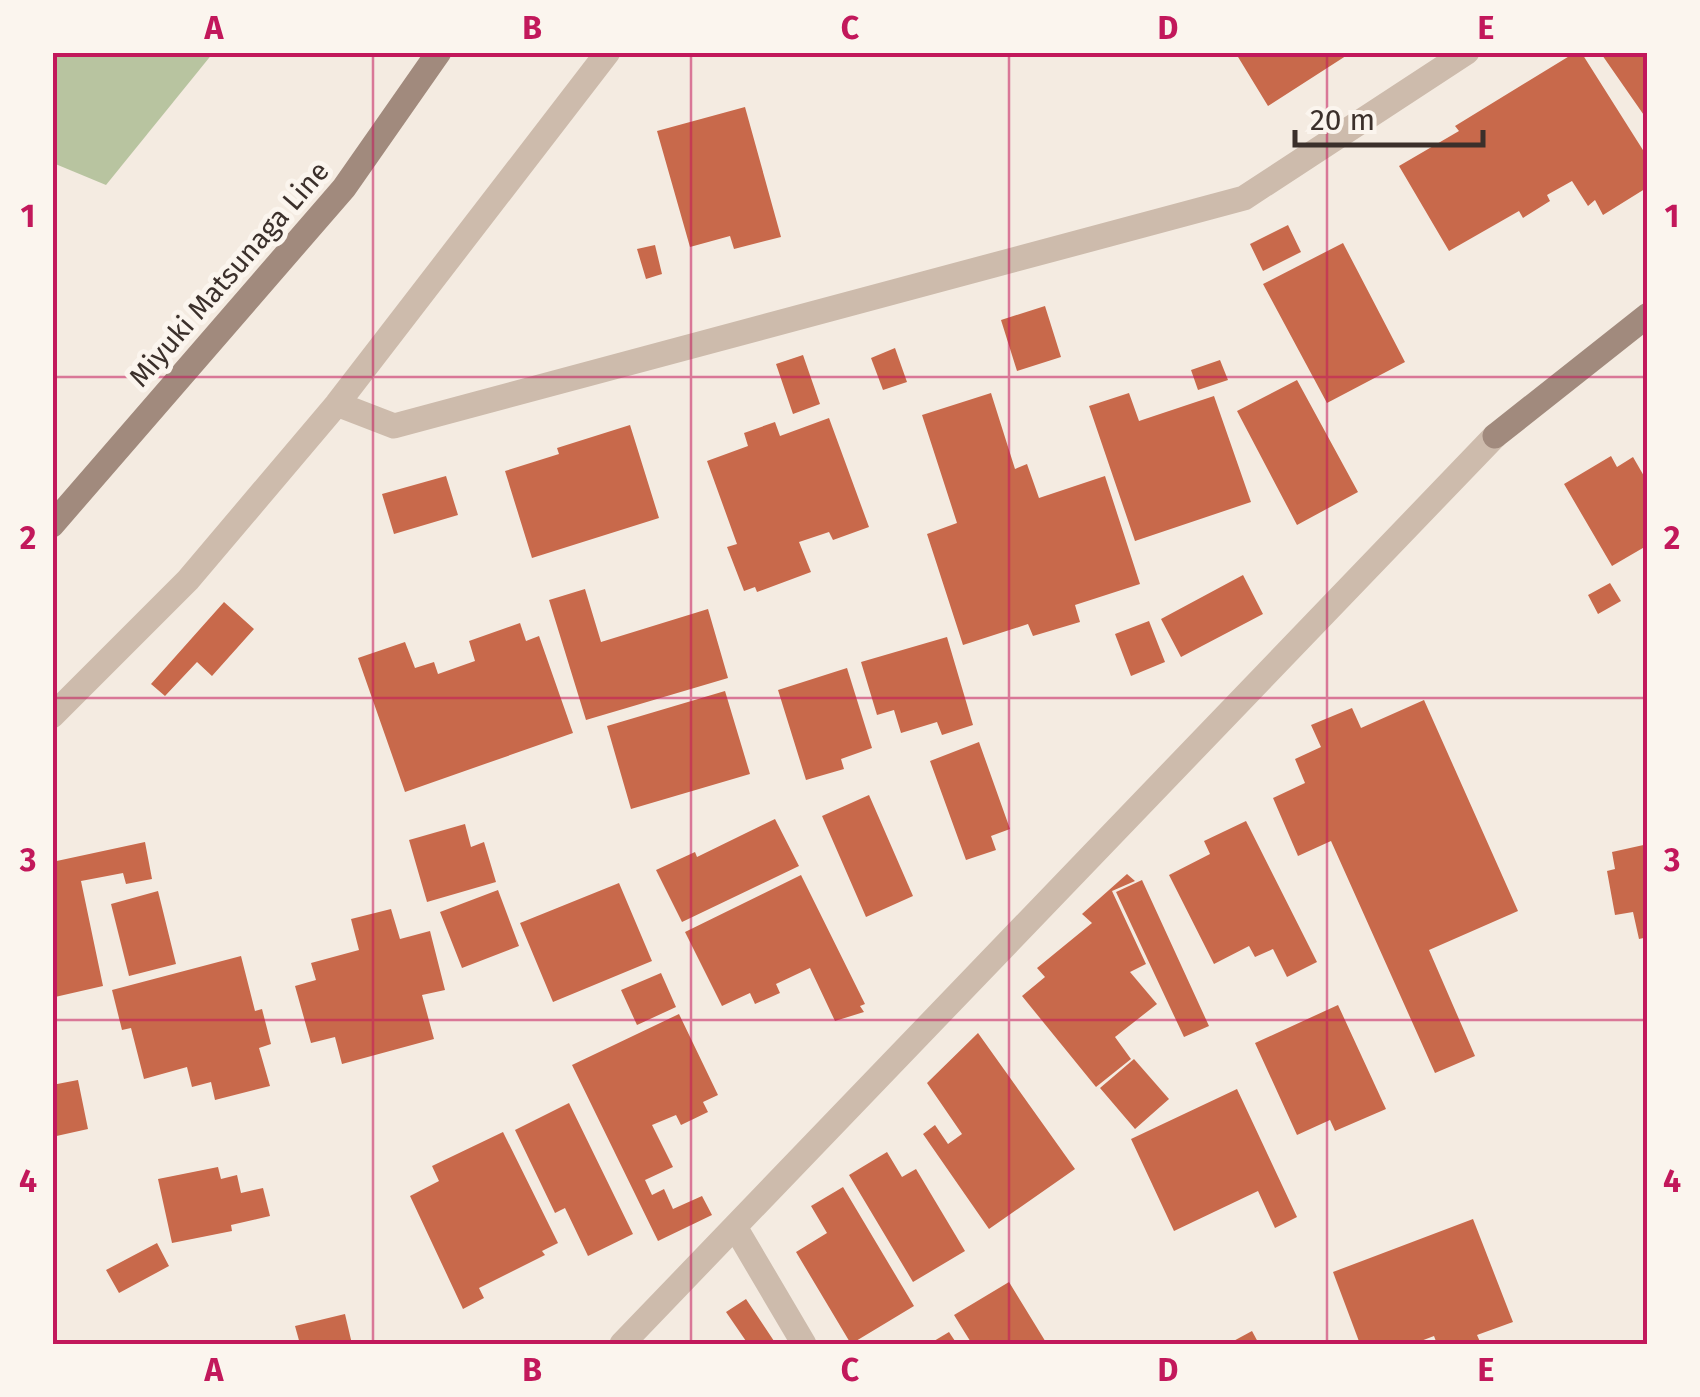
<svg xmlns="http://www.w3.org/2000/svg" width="1700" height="1397" font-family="'Fira Sans',sans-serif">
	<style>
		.grass { fill: #b8c4a0 }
		.building { fill: #c8694b }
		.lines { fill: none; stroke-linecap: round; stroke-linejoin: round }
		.street { stroke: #cdbbac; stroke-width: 25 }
		.secondary { stroke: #a18a7d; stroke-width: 25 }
		.grid { fill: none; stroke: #c2185b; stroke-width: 2.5; stroke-opacity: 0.55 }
		.labels { text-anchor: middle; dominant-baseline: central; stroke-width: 10; stroke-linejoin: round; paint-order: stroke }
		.street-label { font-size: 28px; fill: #3b302b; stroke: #fbf5ee }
		.neatline { fill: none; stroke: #c2185b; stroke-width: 4 }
		.grid-label { font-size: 32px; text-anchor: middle; font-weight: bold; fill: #c2185b }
	</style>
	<rect width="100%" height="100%" fill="#f4ebe1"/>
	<!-- grass -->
	<path class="grass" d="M52 53 53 52 213 53 106 185 53 163Z"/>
	<!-- building -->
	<path class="building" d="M1235 52H1352L1268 106Z
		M1576 52H1581L1648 158V187L1603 215 1595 200 1588 206 1572 181 1547 195 1550 201 1523 218 1519 211 1449 251 1399 166 1459 131 1455 126Z
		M1600 52H1648V121Z
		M745 107 781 237 734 249 730 236 690 247 657 131Z
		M1288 225 1301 252 1263 271 1250 244Z
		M1343 243 1405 362 1327 403 1263 284Z
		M655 245 662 274 646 279 637 249Z
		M1045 306 1061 357 1017 371 1001 320Z
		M895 348 907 382 883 390 871 358Z
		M803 355 820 404 793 414 776 364Z
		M1220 360 1228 380 1198 390 1191 370Z
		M1297 380 1358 492 1297 525 1237 411Z
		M991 393 1015 469 1027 464 1039 498 1105 476 1140 584 1075 605 1080 622 1033 636 1028 624 963 645 927 534 957 523 922 415Z
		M1129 393 1139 421 1214 396 1251 502 1135 541 1089 406Z
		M829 418 869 527 833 540 829 532 799 542 811 572 757 592 755 587 744 591 727 547 737 544 707 461 748 446 744 433 775 422 780 436Z
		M630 425 659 518 532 558 505 471 559 454 557 448Z
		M1611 456 1617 467 1633 457 1648 483V545L1612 566 1564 484Z
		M446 476 458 515 394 534 382 494Z
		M1243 575 1263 614 1181 657 1161 619Z
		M1610 583 1621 601 1598 614 1588 595Z
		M585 589 601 642 708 609 728 678 586 720 549 600Z
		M224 602 254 629 212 676 197 662 165 696 151 684Z
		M1149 621 1165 662 1131 676 1115 634Z
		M520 623 526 641 539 636 573 733 405 792 358 658 405 642 415 668 434 662 438 674 475 661 469 641Z
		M947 637 973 725 942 735 937 722 901 733 894 710 877 715 861 662Z
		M847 668 872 748 841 759 844 769 806 780 778 690Z
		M725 691 750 774 631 809 607 726Z
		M1424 700 1518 911 1429 950 1475 1056 1435 1073 1331 841 1298 856 1273 798 1305 783 1295 759 1321 747 1311 725 1352 708 1361 728Z
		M979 742 1010 829 991 836 996 850 966 860 930 761Z
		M869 795 913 896 866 917 822 816Z
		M775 819 799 866 682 922 656 870 695 852 697 857Z
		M1246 821 1317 962 1287 977 1273 949 1255 957 1249 946 1214 964 1169 875 1210 854 1204 841Z
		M465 824 471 847 484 842 496 882 427 902 409 840Z
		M145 842 152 879 126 884 123 873 81 881 103 986 55 997 52 862Z
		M1648 844V937L1639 939 1633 912 1615 915 1607 871 1615 869 1612 852Z
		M1127 874 1135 881 1112 891 1146 964 1130 972 1157 1004 1115 1037 1131 1059 1096 1087 1022 996 1045 977 1037 968 1092 923 1082 914Z
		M801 875 865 1004 860 1006 864 1012 835 1021 810 968 776 984 780 993 755 1004 750 993 722 1006 685 932Z
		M1142 880 1209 1026 1184 1037 1116 892Z
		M619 883 652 961 553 1002 520 923Z
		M498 890 519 946 462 968 440 912Z
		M158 891 176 964 129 976 111 904Z
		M391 909 400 939 430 931 445 990 422 995 434 1039 342 1064 335 1037 311 1043 295 986 316 980 311 963 359 950 351 919Z
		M241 956 255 1011 262 1009 271 1044 259 1048 270 1086 215 1100 211 1082 192 1087 187 1067 144 1079 131 1028 122 1030 112 990Z
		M661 973 676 1007 637 1025 621 990Z
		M1338 1005 1386 1109 1335 1131 1330 1120 1297 1135 1255 1043Z
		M679 1014 718 1095 703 1102 708 1112 681 1125 676 1115 652 1125 673 1167 645 1180 652 1195 664 1189 673 1209 702 1196 712 1215 658 1241 572 1065Z
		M978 1033 1075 1169 989 1229 923 1134 935 1125 948 1144 962 1134 927 1083Z
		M1134 1059 1169 1099 1135 1129 1100 1088Z
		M78 1080 88 1129 52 1137V1085Z
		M1237 1089 1297 1217 1275 1228 1258 1191 1174 1231 1131 1139Z
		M569 1103 633 1234 588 1256 565 1208 555 1213 515 1130Z
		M503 1132 558 1243 542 1251 545 1255 479 1288 484 1298 463 1309 410 1196 439 1181 432 1166Z
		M887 1152 902 1177 916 1169 965 1251 913 1282 849 1175Z
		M218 1167 221 1179 237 1175 241 1193 263 1188 270 1216 231 1225 232 1231 172 1243 158 1179Z
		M843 1187 914 1306 851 1344 796 1252 827 1233 811 1206Z
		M1473 1219 1513 1322 1477 1335 1481 1344H1437L1434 1336 1413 1344H1360L1333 1272Z
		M157 1243 169 1266 119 1293 106 1270Z
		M1009 1282 1047 1344H972L954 1315Z
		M746 1299 776 1344H748L726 1312Z
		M345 1314 352 1344H300L295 1326Z
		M1252 1331 1259 1344H1228Z
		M949 1332 957 1344H929Z"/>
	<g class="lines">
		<!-- street -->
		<path class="street" d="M337 404 394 426 1244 198 1467 52
			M52 716 188 580 337 404 608 52
			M735 1227 804 1344
			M622 1344 1495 436"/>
		<!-- secondary -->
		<path class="secondary" d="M1495 436 1648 315
			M52 525 344 188 439 52"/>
	</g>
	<!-- grid -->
	<path class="grid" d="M373 52V1344M691 52V1344M1009 52V1344M1327 52V1344M52 377H1648M52 698H1648M52 1020H1648"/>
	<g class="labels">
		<!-- street labels -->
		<g class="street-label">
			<text transform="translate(229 274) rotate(-49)">Miyuki Matsunaga Line</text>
		</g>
	</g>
	<!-- border -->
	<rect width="1700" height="1397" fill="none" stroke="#fbf5ee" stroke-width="110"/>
	<!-- scale -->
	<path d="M1295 130v15h188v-15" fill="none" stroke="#3b302b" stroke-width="5"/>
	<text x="1310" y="130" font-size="30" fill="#3b302b" stroke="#fbf5ee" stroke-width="8" paint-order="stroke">20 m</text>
	<rect x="55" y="55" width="1590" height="1287" class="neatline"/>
	<g class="grid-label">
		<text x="214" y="39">A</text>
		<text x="532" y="39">B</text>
		<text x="850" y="39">C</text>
		<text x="1168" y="39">D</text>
		<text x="1486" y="39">E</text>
		<text x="28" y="227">1</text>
		<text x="1672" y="227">1</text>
		<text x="28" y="549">2</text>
		<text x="1672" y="549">2</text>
		<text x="28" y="871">3</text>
		<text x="1672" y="871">3</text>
		<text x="28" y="1192">4</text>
		<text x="1672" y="1192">4</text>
		<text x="214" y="1381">A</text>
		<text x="532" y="1381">B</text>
		<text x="850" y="1381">C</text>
		<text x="1168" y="1381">D</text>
		<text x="1486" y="1381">E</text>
	</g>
</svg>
